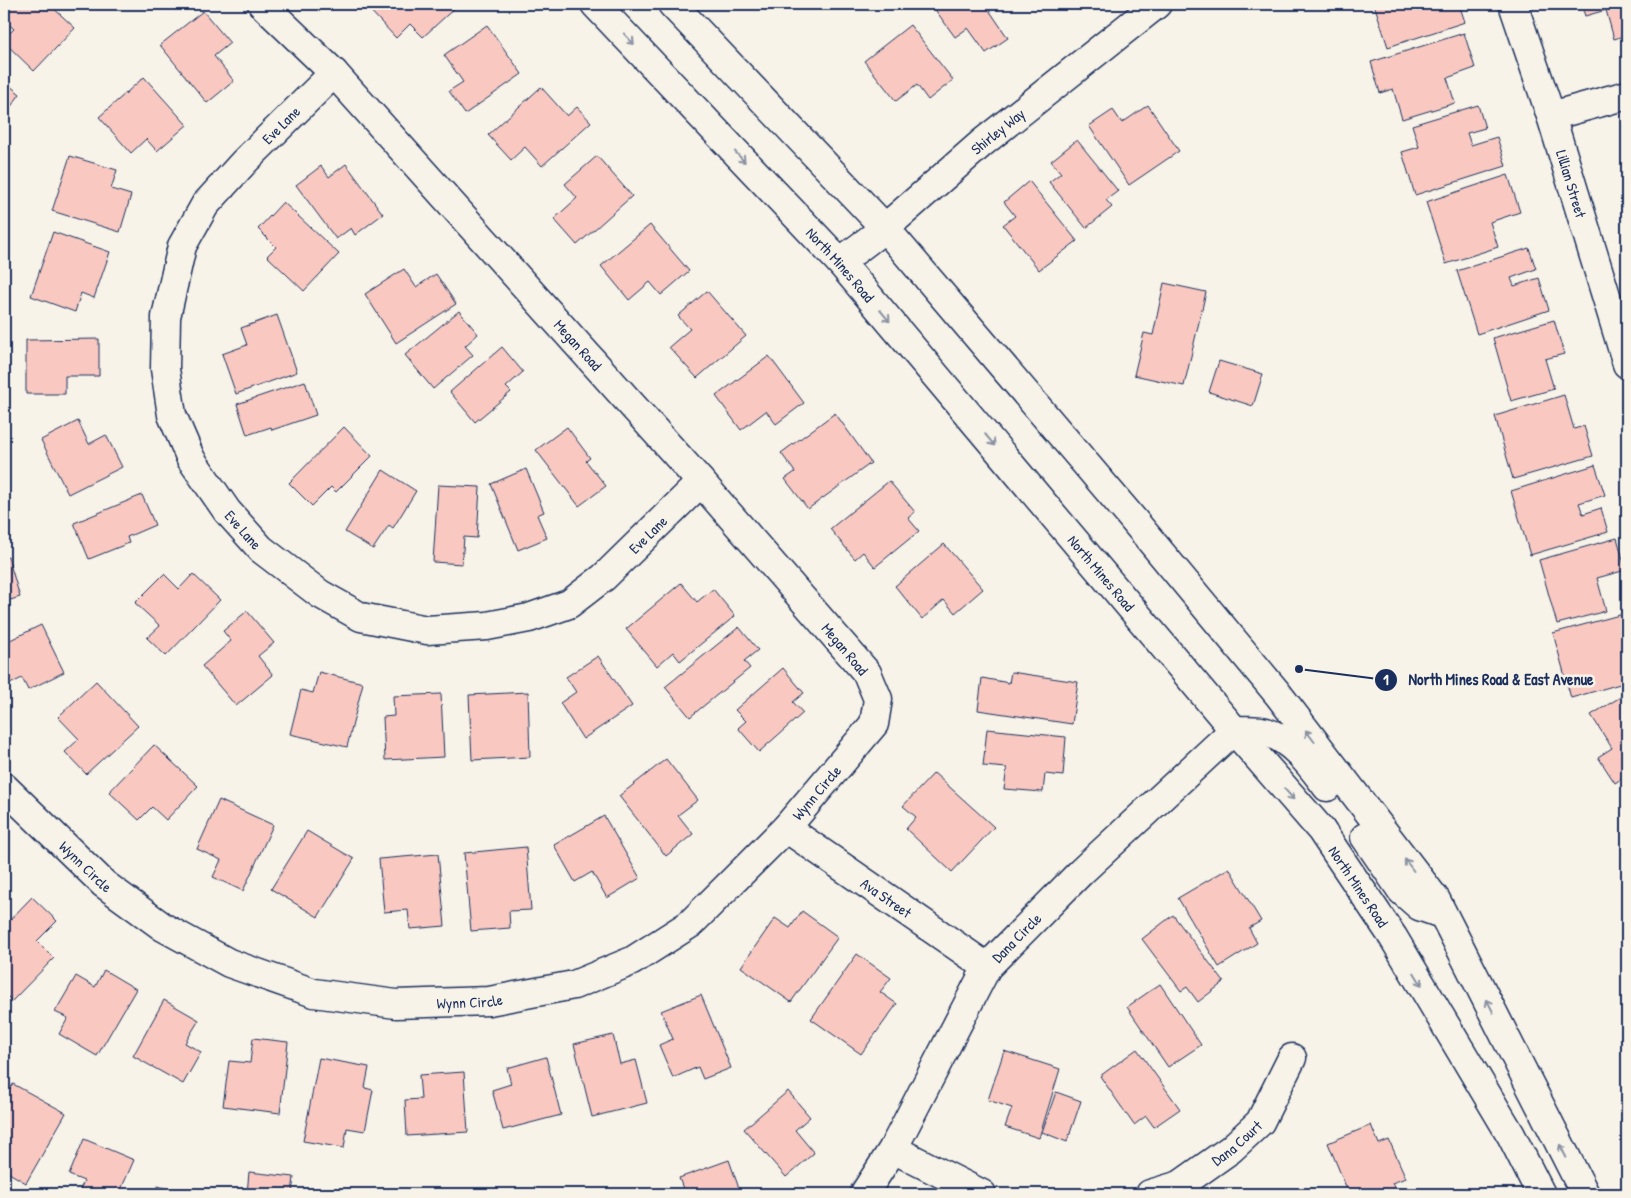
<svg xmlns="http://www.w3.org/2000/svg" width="1631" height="1198" font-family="'Patrick Hand',sans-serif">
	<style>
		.building { fill: #f9c9c1; stroke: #1b2f5e }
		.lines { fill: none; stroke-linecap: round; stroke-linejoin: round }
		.minor-casing { stroke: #1b2f5e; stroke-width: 31 }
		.major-casing { stroke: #1b2f5e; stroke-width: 31 }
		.minor { stroke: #f7f3e8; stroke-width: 28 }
		.major { stroke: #f7f3e8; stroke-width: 28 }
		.oneway { stroke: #8991a3 }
		.labels { text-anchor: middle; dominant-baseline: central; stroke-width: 5; stroke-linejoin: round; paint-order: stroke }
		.street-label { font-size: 15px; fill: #1b2f5e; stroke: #f7f3e8 }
		.leader { fill: none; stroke: #1b2f5e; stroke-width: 2 }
		.callout-dot { fill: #1b2f5e; stroke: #f7f3e8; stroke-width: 2 }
		.mark-label { font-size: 15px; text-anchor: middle; font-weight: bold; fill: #fff }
		.callout-label { font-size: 16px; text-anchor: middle; font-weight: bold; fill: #1b2f5e; stroke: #f7f3e8; stroke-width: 5; stroke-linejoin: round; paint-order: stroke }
	</style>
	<rect width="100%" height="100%" fill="#f7f3e8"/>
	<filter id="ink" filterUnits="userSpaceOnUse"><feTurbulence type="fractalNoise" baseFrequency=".02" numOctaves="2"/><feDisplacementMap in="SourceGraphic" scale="10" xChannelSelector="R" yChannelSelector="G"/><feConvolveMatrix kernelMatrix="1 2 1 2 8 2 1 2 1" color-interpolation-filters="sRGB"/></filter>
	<g filter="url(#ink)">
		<!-- building -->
		<path class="building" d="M11 4H49L75 28 34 71 4 42V39L14 29 4 20V12Z
			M371 4H457L458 5 423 37 410 24 396 38 367 7Z
			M931 4H985L1008 38 986 53 968 28 955 37Z
			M1374 4H1459L1465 22 1388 47Z
			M1581 4H1627V35L1614 39 1606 10 1585 16Z
			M203 11 230 43 214 56 234 81 207 103 160 45Z
			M487 25 522 74 465 114 449 91 463 82 444 55Z
			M910 25 953 80 928 100 917 85 896 101 864 61Z
			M1464 33 1475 68 1447 78 1455 103 1402 119 1393 89 1380 93 1371 62Z
			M144 77 187 125 157 151 146 139 131 153 99 117Z
			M4 81 20 94 4 116Z
			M541 87 567 116 577 107 591 122 542 166 525 147 511 160 488 135Z
			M1148 105 1179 151 1129 185 1089 126 1113 110 1122 123Z
			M1478 105 1485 128 1467 133 1471 145 1497 137 1506 166 1415 195 1402 152 1419 147 1412 125Z
			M1077 140 1118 191 1106 200 1112 207 1086 228 1049 182 1061 173 1051 161Z
			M70 156 117 170 111 189 131 195 120 232 52 211Z
			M597 156 632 196 577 245 554 219 577 198 565 184Z
			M346 164 383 214 355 235 351 228 336 239 296 185 321 166 329 177Z
			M1508 175 1520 212 1490 222 1498 247 1446 264 1426 202Z
			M1029 181 1077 241 1039 270 1003 225 1015 216 1004 202Z
			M283 202 339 254 304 291 267 256 276 247 258 229Z
			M650 225 689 271 661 295 650 282 629 300 601 266Z
			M53 232 110 252 94 298 81 293 75 312 31 296Z
			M1529 248 1536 269 1511 278 1514 286 1539 278 1549 310 1477 334 1457 271Z
			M404 269 416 287 436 274 456 304 396 343 365 294Z
			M1164 283 1206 292 1184 386 1134 375 1144 333 1153 335Z
			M707 291 746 336 697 378 669 347 690 329 678 316Z
			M459 311 478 334 465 346 473 355 433 389 405 355Z
			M277 315 297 372 236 394 222 354 247 345 241 328Z
			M1554 320 1564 354 1545 359 1554 389 1511 401 1493 338Z
			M99 339V376H65V394H26V340Z
			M502 347 523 372 506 387 511 392 475 422 450 392Z
			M769 356 804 403 776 424 766 411 741 430 716 396Z
			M1219 361 1263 374 1253 406 1209 392Z
			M305 381 316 415 272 430 271 427 247 435 237 404Z
			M1564 395 1574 429 1584 426 1593 456 1513 479 1495 416Z
			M835 413 871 463 808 509 785 479 795 472 781 453Z
			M78 421 89 444 106 435 122 467 68 494 41 440Z
			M344 427 372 456 336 492 331 487 312 506 289 483Z
			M567 427 590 458 586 461 606 486 579 506 536 450Z
			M1595 465 1605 495 1579 503 1583 514 1601 508 1608 532 1530 555 1511 491Z
			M526 469 544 512 537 515 547 538 518 550 491 484Z
			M383 470 416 491 393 528 389 525 373 549 345 532Z
			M889 481 915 512 908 518 919 531 875 567 863 552 855 559 830 529Z
			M438 485 480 487 477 538 464 537 462 564 433 562Z
			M142 495 155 525 127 537 129 543 89 559 74 523Z
			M1617 538 1626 570 1597 578 1606 611 1557 624 1539 560Z
			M944 544 983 589 955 613 944 600 922 619 895 586Z
			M8 557 20 597 4 602V558Z
			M164 574 179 589 193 574 220 600 166 656 147 638 160 626 135 603Z
			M681 583 697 602 713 589 735 616 680 661 673 652 657 666 626 629Z
			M247 611 274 643 258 656 273 675 236 706 202 666 231 641 223 631Z
			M1627 613V682L1571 698 1553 633Z
			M41 625 64 672 28 690 22 678 4 687V643Z
			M739 627 758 650 744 661 750 668 690 717 665 687Z
			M598 656 632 706 583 739 560 703 576 692 566 677Z
			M783 668 804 693 793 702 803 713 759 752 738 728 746 721 735 710Z
			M319 672 363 683 347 747 290 734 301 690 313 693Z
			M1011 672 1078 682 1072 724 978 710 982 678 1009 683Z
			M96 681 138 726 86 774 65 752 79 739 58 717Z
			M528 692 530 757 472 760 469 695Z
			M1627 693V775L1615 783 1598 757 1612 748 1591 715Z
			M441 694 444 757 385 760 383 717 394 716 393 696Z
			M987 729 1066 737 1063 776 1045 774 1043 792 1004 789 1007 768 983 766Z
			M154 745 198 786 166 820 152 807 139 820 109 792Z
			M666 759 698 800 678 815 693 834 666 856 619 796Z
			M934 773 994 827 952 872 906 829 916 817 903 806Z
			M219 800 273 825 243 891 213 877 221 860 197 849Z
			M604 816 640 878 607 898 592 872 575 882 554 845Z
			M307 831 354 859 318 917 271 889Z
			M526 847 531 910 509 911 510 928 471 931 464 853Z
			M438 854 445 926 410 929 408 910 384 912 379 859Z
			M1229 868 1261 921 1249 928 1257 943 1219 967 1178 898Z
			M32 897 57 921 37 941 54 958 12 1001 4 993V926Z
			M802 911 838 937 791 1002 741 967 775 918 790 928Z
			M1173 915 1224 982 1198 1002 1187 987 1181 991 1142 939Z
			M857 954 891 978 880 992 897 1004 861 1054 811 1019Z
			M104 970 136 989 97 1056 59 1034 68 1018 55 1012 76 976 95 987Z
			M1160 984 1201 1045 1168 1067 1127 1007Z
			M701 995 731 1068 703 1079 698 1067 673 1078 659 1045 673 1039 661 1011Z
			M164 1000 199 1020 185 1043 201 1052 183 1084 133 1056Z
			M613 1035 620 1064 636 1060 647 1103 592 1117 574 1044Z
			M253 1038 288 1042 280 1113 223 1106 229 1061 250 1063Z
			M1137 1049 1180 1109 1154 1127 1146 1116 1134 1125 1100 1076Z
			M1004 1051 1060 1069 1039 1138 1005 1127 1012 1108 988 1100Z
			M546 1057 561 1115 503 1130 492 1090 511 1084 507 1068Z
			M319 1058 369 1067 365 1088 373 1090 365 1131 347 1128 344 1148 303 1141Z
			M464 1072 468 1132 407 1136 405 1100 421 1099 419 1075Z
			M13 1084 66 1113 26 1183 4 1170V1099Z
			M788 1091 810 1117 795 1130 814 1153 786 1177 744 1129Z
			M1056 1092 1081 1101 1067 1142 1042 1132Z
			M1371 1125 1379 1144 1389 1140 1406 1178 1392 1183 1397 1194H1349L1328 1143Z
			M84 1139 134 1160 119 1194H78L84 1181 69 1175Z
			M729 1160 741 1194H685L679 1178Z
			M249 1172 294 1177 292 1194H247Z
			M158 1186 185 1194H155Z"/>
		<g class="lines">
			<defs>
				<g id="minor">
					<path id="s1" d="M1513 4 1551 116 1627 364"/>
					<path id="s2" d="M334 73 244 162 205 205 182 246 166 317 165 369 172 415 191 459 227 511 261 549 320 594 361 617 427 630 487 626 529 618 569 604 604 577 701 482"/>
					<path d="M1551 116 1627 95"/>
					<path id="s3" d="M840 262 885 228 982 143 1157 4"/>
					<path id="s4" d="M4 787 104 884 163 927 229 963 314 993 396 1004 489 1001 574 985 632 961 690 924 786 828 874 724 878 699 867 673 701 482 334 73 262 4"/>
					<path id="s5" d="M786 828 987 967"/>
					<path d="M893 1149 982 1194"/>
					<path id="s6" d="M864 1194 893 1149 987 967 1081 872 1234 730"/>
					<path id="s7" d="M1150 1194 1180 1185 1231 1149 1260 1122 1292 1058"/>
				</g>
				<g id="major">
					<path id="s8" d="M595 4 840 262 1234 730 1321 830 1393 937 1511 1135 1541 1194"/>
					<path d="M672 4 885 228 1126 511 1278 694 1436 900 1585 1194"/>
					<path d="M1234 730C1244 731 1257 729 1266 732 1293 740 1311 766 1327 787"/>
					<path d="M1365 837 1402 891 1419 906 1442 914"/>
				</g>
			</defs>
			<!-- minor casing -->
			<use href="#minor" class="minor-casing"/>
			<!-- major casing -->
			<use href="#major" class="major-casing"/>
			<!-- minor -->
			<use href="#minor" class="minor"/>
			<!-- major -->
			<use href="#major" class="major"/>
		</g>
		<!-- one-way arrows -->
		<defs><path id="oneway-shaft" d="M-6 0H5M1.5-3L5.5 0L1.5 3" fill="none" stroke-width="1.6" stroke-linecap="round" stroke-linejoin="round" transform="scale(1.25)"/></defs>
		<g class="oneway">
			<use href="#oneway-shaft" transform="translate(629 39) rotate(47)"/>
			<use href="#oneway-shaft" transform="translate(740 157) rotate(47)"/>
			<use href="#oneway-shaft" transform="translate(885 316) rotate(50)"/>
			<use href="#oneway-shaft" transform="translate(990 440) rotate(50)"/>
			<use href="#oneway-shaft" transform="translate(1310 736) rotate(-127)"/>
			<use href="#oneway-shaft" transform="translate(1289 794) rotate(49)"/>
			<use href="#oneway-shaft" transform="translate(1409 865) rotate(-127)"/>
			<use href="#oneway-shaft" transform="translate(1418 979) rotate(59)"/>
			<use href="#oneway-shaft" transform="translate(1490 1006) rotate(-117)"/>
			<use href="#oneway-shaft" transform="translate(1563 1151) rotate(-117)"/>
		</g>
	</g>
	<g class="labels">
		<!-- street labels -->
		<g class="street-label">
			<text transform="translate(281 125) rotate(-45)">Eve Lane</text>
			<text stroke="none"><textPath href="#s3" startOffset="205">Shirley Way</textPath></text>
			<text stroke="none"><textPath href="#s1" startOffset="189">Lillian Street</textPath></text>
			<text stroke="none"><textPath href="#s8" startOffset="358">North Mines Road</textPath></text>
			<text transform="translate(578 345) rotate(48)">Megan Road</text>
			<text stroke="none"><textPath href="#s2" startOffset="539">Eve Lane</textPath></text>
			<text stroke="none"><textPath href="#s2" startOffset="1004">Eve Lane</textPath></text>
			<text stroke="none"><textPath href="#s8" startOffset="762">North Mines Road</textPath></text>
			<text transform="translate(845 649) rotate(50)">Megan Road</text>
			<text stroke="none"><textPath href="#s4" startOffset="954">Wynn Circle</textPath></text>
			<text stroke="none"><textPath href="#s4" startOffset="114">Wynn Circle</textPath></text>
			<text stroke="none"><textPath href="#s8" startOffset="1168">North Mines Road</textPath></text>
			<text stroke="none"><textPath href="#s5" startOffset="122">Ava Street</textPath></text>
			<text stroke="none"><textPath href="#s6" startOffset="300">Dana Circle</textPath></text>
			<text stroke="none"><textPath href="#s4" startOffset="534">Wynn Circle</textPath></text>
			<text stroke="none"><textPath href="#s7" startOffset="102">Dana Court</textPath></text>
		</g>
	</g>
	<!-- callouts -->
	<path class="leader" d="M1299 669L1386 680"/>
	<g class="callout-dot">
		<circle cx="1299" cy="669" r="5"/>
		<circle cx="1386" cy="680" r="12"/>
	</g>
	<g class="mark-label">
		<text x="1386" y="685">1</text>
	</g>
	<g class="callout-label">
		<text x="1501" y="685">North Mines Road &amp; East Avenue</text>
	</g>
	<!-- margin -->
	<rect width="1631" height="1198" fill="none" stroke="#f7f3e8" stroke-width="20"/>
	<rect x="10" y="10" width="1611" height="1178" fill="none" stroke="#1b2f5e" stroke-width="2" filter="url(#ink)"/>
</svg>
